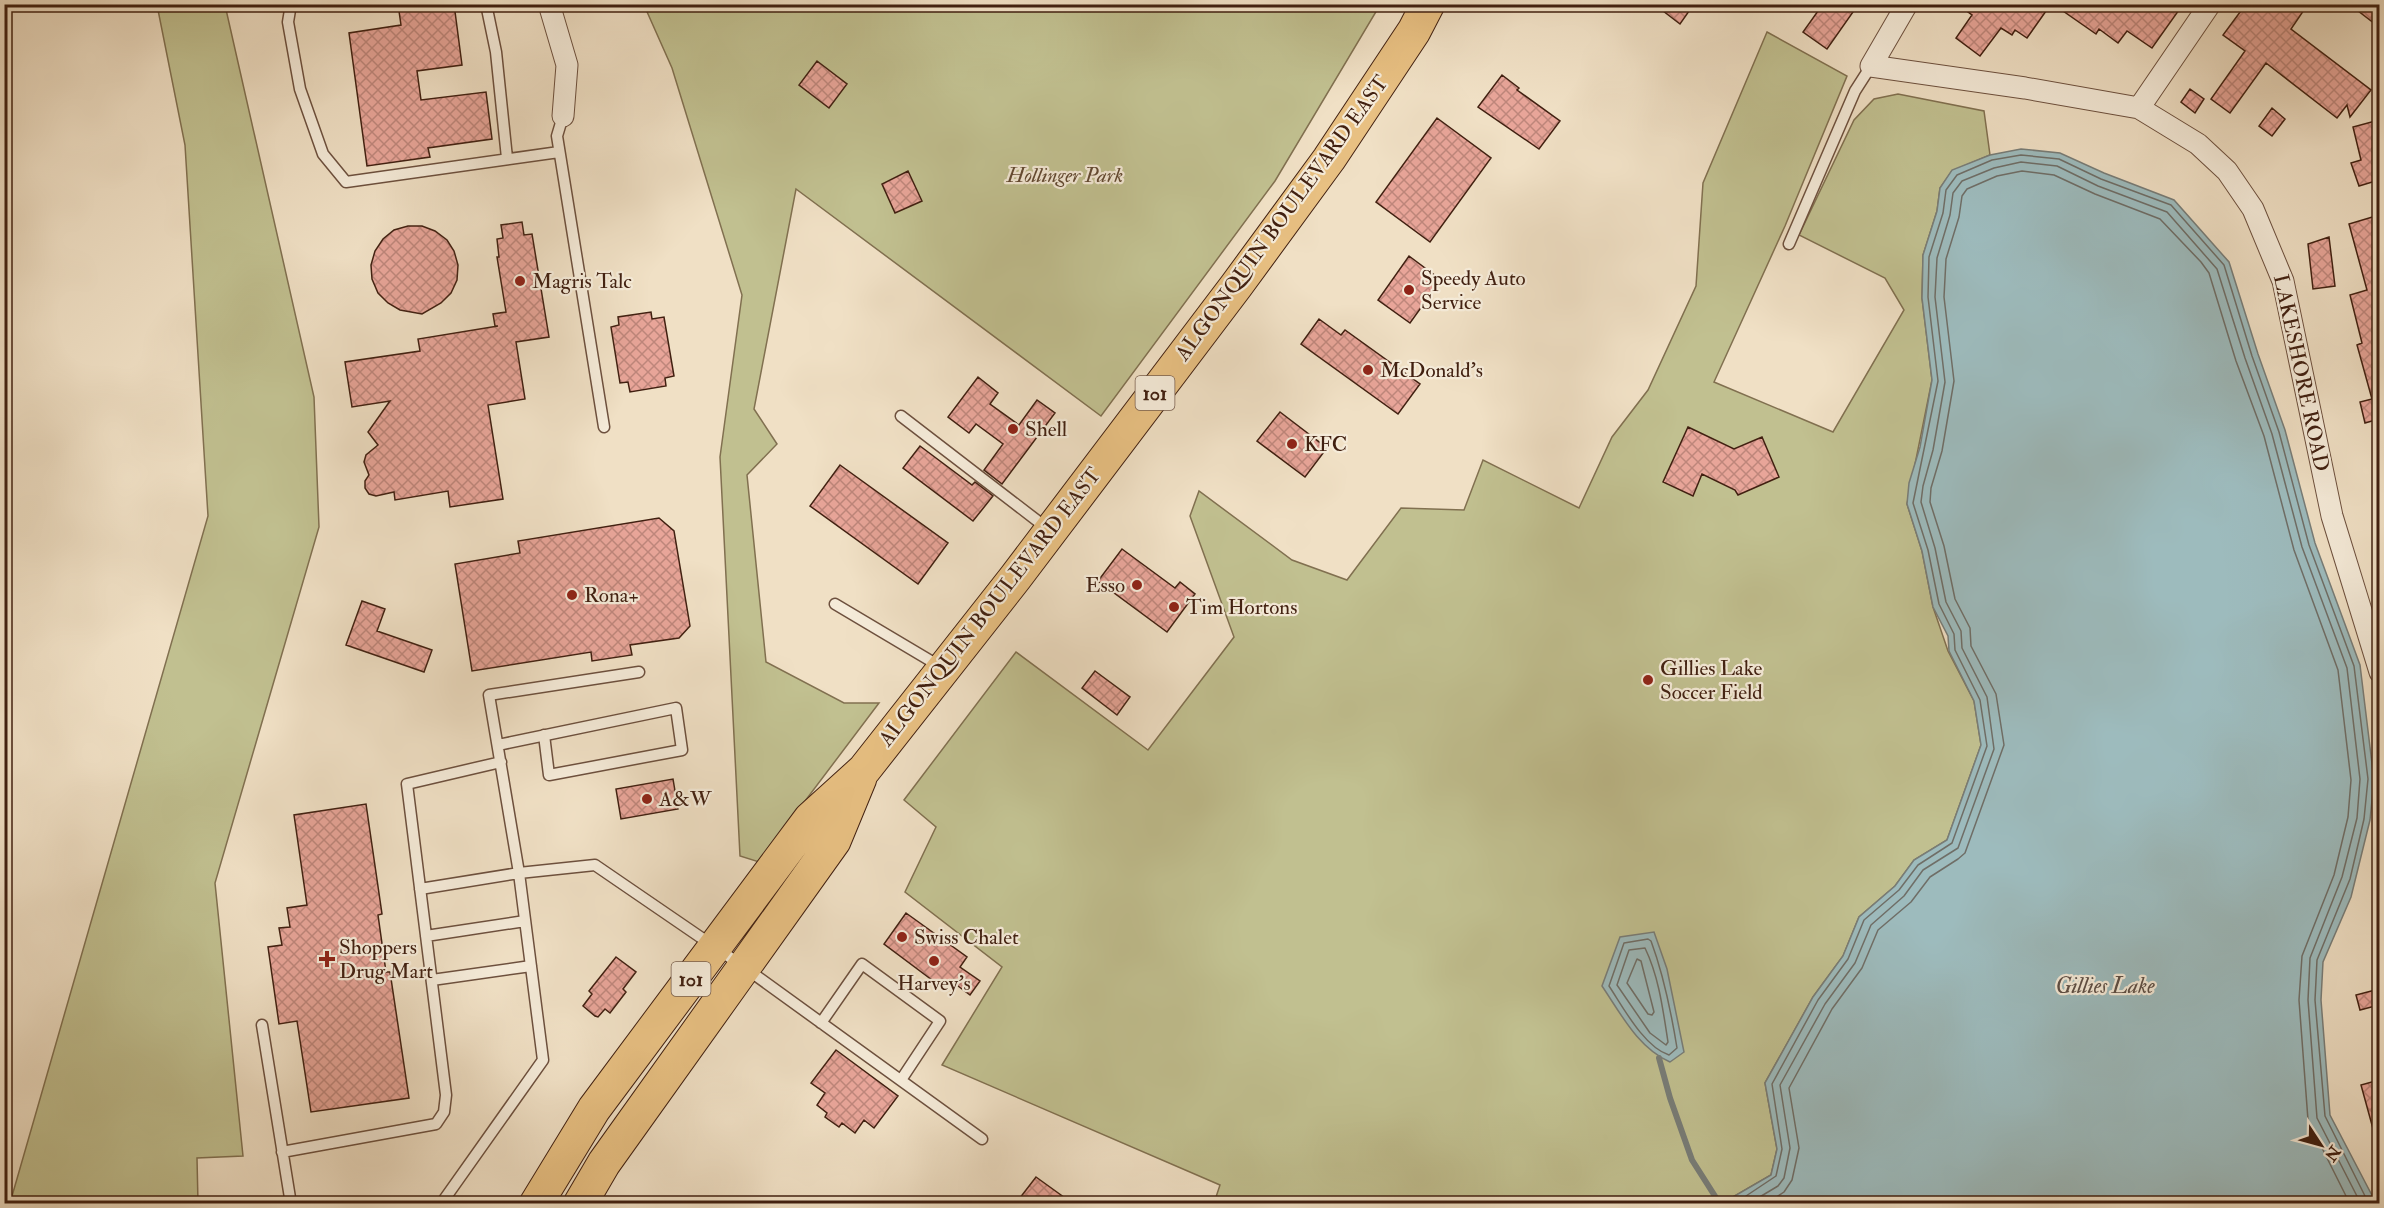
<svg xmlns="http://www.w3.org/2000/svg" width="2384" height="1208" font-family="'IM FELL Double Pica',serif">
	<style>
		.green { fill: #c1c090; stroke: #817050; stroke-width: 1.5 }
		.water { fill: #9dbbbd; stroke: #787d78; stroke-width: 1.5 }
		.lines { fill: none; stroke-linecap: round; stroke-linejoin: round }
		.shore { stroke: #6f6e67; stroke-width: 1.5 }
		.stream { stroke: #787d78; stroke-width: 6 }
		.building { fill: url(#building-cross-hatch); stroke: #412011; stroke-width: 1.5 }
		.lane-casing { stroke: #6d503e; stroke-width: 13 }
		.street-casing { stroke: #6d503e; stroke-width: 23 }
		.primary-casing { stroke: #412011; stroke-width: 35 }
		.lane { stroke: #f5ebd9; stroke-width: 10 }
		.street { stroke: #f5ebd9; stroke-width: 21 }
		.primary { stroke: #e8c082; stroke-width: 33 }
		.poi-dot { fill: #8f2418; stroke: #f5ebd9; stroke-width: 2 }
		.labels { text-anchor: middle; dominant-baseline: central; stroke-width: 4.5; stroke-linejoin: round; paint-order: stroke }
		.shield { fill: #f5ebd9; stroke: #775d4d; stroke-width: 1.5 }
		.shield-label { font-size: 20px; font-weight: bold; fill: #412011 }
		.park-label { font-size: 21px; font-style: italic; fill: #614831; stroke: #f5ebd9 }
		.street-label { font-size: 21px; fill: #412011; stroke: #f5ebd9 }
		.poi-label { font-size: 21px; fill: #412011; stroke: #f5ebd9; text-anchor: start }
		.water-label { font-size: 22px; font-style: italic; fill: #5d4e45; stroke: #f5ebd9 }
	</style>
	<defs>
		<pattern id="building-cross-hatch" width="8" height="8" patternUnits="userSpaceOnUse" patternTransform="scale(1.5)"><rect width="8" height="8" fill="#e8a599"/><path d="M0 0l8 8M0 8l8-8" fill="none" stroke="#be867b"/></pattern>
	</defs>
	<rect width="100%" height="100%" fill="#f0e0c5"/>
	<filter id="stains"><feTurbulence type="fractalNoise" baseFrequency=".00333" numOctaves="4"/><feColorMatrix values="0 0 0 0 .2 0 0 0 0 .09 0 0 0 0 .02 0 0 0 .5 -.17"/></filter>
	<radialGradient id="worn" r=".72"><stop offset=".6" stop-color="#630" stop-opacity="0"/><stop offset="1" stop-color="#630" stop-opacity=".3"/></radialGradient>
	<!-- green -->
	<path class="green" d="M157 5H225L314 397 319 527 215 883 243 1156 197 1158 198 1203H10L208 516 185 145Z
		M644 5H1380L1275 181 1101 416 796 189 754 409 777 444 747 475 766 662 844 703H879L759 862 740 856 720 457 742 295 672 68Z
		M1767 32 1847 76 1785 226 1714 382 1833 432 1904 310 1885 278 1799 235 1854 120 1874 99 1898 94 1984 111 1990 155 1952 171 1940 188 1937 211 1923 255 1922 298 1932 380 1907 504 1922 551 1933 607 1948 651 1974 701 1981 745 1947 840 1914 860 1895 886 1859 917 1843 956 1813 997 1765 1083 1777 1149 1771 1175 1731 1198 1726 1203H1214L1220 1185 942 1065 1002 967 905 892 936 827 904 800 1016 652 1148 750 1234 637 1190 516 1199 491 1292 560 1347 580 1401 508 1464 510 1483 460 1579 508 1612 437 1648 390 1696 286 1703 183Z"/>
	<!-- water -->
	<path class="water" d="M2021 149 2060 153 2104 173 2174 200 2229 262 2258 354 2285 430 2315 543 2360 665 2374 780 2370 820 2351 897 2323 962 2321 1000 2330 1115 2376 1203H1726L1731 1198 1771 1175 1777 1149 1765 1083 1813 997 1843 956 1859 917 1895 886 1914 860 1947 840 1981 745 1974 701 1949 651 1948 636 1933 607 1922 551 1907 504 1909 483 1920 447 1932 380 1922 298 1923 255 1937 211 1940 188 1952 170 1990 155Z
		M1654 932 1667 969 1684 1052 1670 1062C1638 1048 1621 1014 1602 986L1620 937Z"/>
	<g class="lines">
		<!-- shore -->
		<path class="shore" d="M1648 939 1651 941C1664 976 1671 1011 1677 1048L1669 1055C1644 1047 1623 1007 1609 986L1624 943Z
			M1645 948C1659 977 1663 1010 1668 1042L1666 1045 1650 1033 1617 985 1629 950Z
			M1637 959 1641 961 1654 1012 1652 1015 1648 1014 1627 983Z
			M1734 1204 1776 1176 1782 1149 1772 1084 1818 1000 1848 959 1864 920 1899 890 1918 865 1952 843 1987 746 1980 700 1955 650 1954 634 1939 604 1928 550 1913 503 1938 381 1928 297 1929 257 1943 213 1946 190 1957 175 1992 160 2021 155 2059 159 2101 179 2171 205 2224 265 2252 356 2279 432 2309 545 2354 666 2368 779 2364 819 2350 879 2317 960 2315 1000 2325 1116 2369 1204
			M1748 1204 1778 1186 1784 1178 1790 1148 1780 1085 1825 1004 1855 963 1871 925 1904 896 1923 870 1958 848 1994 749 1987 697 1962 648 1961 631 1946 602 1935 548 1921 502 1923 486 1933 450 1945 382 1935 297 1937 258 1950 215 1953 193 1962 181 1994 168 2021 162 2057 166 2098 186 2167 212 2217 269 2245 358 2272 434 2302 547 2347 668 2360 779 2357 818 2342 877 2310 958 2308 1000 2317 1118 2361 1204
			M1766 1204 1784 1192 1792 1180 1799 1148 1789 1088 1832 1009 1862 968 1878 930 1911 902 1930 877 1958 859 1965 853 2004 745 1996 694 1971 646 1970 628 1955 599 1944 546 1930 502 1931 488 1942 451 1954 381 1944 297 1946 259 1959 217 1962 196 1967 189 1997 176 2022 171 2054 175 2095 194 2160 219 2201 262 2209 273 2236 361 2264 436 2294 550 2338 670 2351 780 2348 817 2334 875 2302 956 2299 1000 2308 1120 2350 1204"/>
		<!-- stream -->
		<path class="stream" d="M1659 1058 1670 1098 1692 1160 1720 1204"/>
	</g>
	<!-- building -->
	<path class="building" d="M398 4H454L462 65 417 71 421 100 486 92 492 139 428 148 430 157 367 166 349 33 401 25Z
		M1654 4H1694L1680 24Z
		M1823 4H1842L1853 12 1827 49 1803 32Z
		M1957 4H2051L2027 38 2015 30 2012 35 2001 28 1980 56 1956 38 1972 15Z
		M2053 4H2171L2179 10 2152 48 2127 31 2118 43 2099 29 2096 34Z
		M2246 4H2308L2291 29 2371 90 2350 117 2347 105 2337 118 2266 63 2230 113 2211 99 2245 51 2223 35Z
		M2349 4H2379V27Z
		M817 61 847 84 829 108 799 85Z
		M1502 75 1519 88 1517 90 1560 121 1539 149 1478 107Z
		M2190 89 2204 99 2195 113 2181 102Z
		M2272 108 2285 119 2272 136 2259 126Z
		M1437 118 1491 158 1430 242 1376 202Z
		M2379 120V180L2359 186 2351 163 2361 160 2353 127Z
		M908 171 922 201 895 213 882 184Z
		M2379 215V419L2365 423 2360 402 2372 399 2357 345 2362 343 2350 295 2367 290 2349 224Z
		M522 222 524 235 532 234 549 337 516 342 525 399 488 405 503 499 450 507 448 491 395 500 394 492 376 496 369 494 365 488V481L369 475 364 462 366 455 378 445 368 432 390 401 352 407 345 362 420 351 418 339 498 326H495L493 314 506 312 497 257H499L497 239 503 238 501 225Z
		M408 226H422L435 231 447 240 454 251 458 265 457 280 451 293 441 303 422 314 400 310 388 303 378 293 372 279 371 265 375 251 383 239 394 230Z
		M2329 237 2335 286 2313 289 2308 244Z
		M1409 256 1441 280 1410 323 1378 300Z
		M651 312 652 319 664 317 674 376 665 378 666 386 630 392 628 382 620 383 611 327 619 325 618 317Z
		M1319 319 1341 335 1345 330 1420 384 1398 414 1301 344Z
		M978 377 998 393 990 404 1019 425 1037 400 1055 413 1002 484 984 470 1003 444 976 424 969 433 948 417Z
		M1280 412 1327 448 1305 477 1257 441Z
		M1688 427 1734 449 1762 437 1779 477 1738 495 1735 490 1702 474 1693 496 1663 482Z
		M920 446 972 485 975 482 993 496 973 521 903 468Z
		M840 465 948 543 918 584 810 506Z
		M659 518 674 531 690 626 679 638 630 645 632 655 592 661 591 652 472 671 455 564 520 553 518 541Z
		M1122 549 1175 588 1180 582 1195 594 1167 632 1098 581Z
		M362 601 385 609 377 631 432 650 424 672 346 645Z
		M1095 671 1130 697 1117 715 1082 688Z
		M673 779 678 809 621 819 616 789Z
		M366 804 382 914 378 915 386 972H390L409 1098 311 1112 297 1021 279 1024 268 947 282 945 279 928 290 927 287 908 307 905 294 815Z
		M906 913 967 957 960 967 980 981 970 995 950 980 944 989 884 944Z
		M616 957 636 972 623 989 626 992 610 1013 605 1009 598 1017 595 1016 583 1006 592 994 589 991Z
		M2379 989V1005L2360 1010 2356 995Z
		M836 1050 898 1096 874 1128 864 1120 855 1133 842 1123 839 1127 825 1117 827 1113 817 1105 825 1093 811 1083Z
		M2379 1080V1136H2375L2361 1085Z
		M1036 1177 1072 1203H1016Z"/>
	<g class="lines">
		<defs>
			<path id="lane" d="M291 4 288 22 300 89 323 154 346 182 559 152
				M486 4 496 52 507 158
				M563 116 557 136 604 427
				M1789 244 1855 91 1871 66
				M901 416 1048 529
				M835 604 941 667
				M498 745 676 708 682 750 549 775 544 735
				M420 889 519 873 489 695 639 672
				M426 936 525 921
				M432 980 531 966
				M821 1023 862 964 940 1021 901 1080
				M262 1025 291 1204
				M282 1152 436 1124 444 1112 446 1095 407 784 501 762
				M441 1204 543 1060 519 873 595 865 744 967 982 1139"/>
			<path id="street" d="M549 4 567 65 563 116
				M1907 4 1871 66 2025 88 2139 108 2198 144 2227 171 2253 209 2283 281 2332 516 2380 672
				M2139 108 2210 4"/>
			<path id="primary" d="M536 1204 594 1109 810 819 864 770 1015 578 1236 286 1329 159 1414 31 1428 4
				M580 1204 604 1163 834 841 860 778"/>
		</defs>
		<!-- lane casing -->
		<use href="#lane" class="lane-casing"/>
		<!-- street casing -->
		<use href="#street" class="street-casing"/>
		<!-- primary casing -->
		<use href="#primary" class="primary-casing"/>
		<!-- lane -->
		<use href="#lane" class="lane"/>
		<!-- street -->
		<use href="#street" class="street"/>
		<!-- primary -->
		<use href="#primary" class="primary"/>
	</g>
	<!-- markers -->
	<g class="poi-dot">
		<circle cx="520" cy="281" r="6"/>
		<circle cx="1409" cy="290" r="6"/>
		<circle cx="1368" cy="370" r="6"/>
		<circle cx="1013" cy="429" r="6"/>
		<circle cx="1292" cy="444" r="6"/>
		<circle cx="1137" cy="585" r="6"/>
		<circle cx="572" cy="595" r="6"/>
		<circle cx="1174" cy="607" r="6"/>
		<circle cx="1648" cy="680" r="6"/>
		<circle cx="647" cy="799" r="6"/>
		<circle cx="902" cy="937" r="6"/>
		<path d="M324 950h6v6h6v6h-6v6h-6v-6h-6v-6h6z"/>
		<circle cx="934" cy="961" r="6"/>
	</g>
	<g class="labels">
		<!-- shield labels -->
		<g class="shield">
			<rect x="1135.5" y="376" width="39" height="34" rx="4.5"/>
			<rect x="671.5" y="962" width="39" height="34" rx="4.5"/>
		</g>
		<g class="shield-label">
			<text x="1155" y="393">101</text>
			<text x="691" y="979">101</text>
		</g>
		<!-- park labels -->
		<g class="park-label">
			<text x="1065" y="175">Hollinger Park</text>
		</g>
		<!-- street labels -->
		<g class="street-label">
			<text transform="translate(1282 218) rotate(-54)">ALGONQUIN BOULEVARD EAST</text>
			<text transform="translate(2301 373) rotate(78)">LAKESHORE ROAD</text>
			<text transform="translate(990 607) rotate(-52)">ALGONQUIN BOULEVARD EAST</text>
		</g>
		<!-- poi labels -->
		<g class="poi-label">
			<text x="1421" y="278">Speedy Auto<tspan x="1421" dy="24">Service</tspan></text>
			<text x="532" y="281">Magris Talc</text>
			<text x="1380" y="370">McDonald's</text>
			<text x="1025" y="429">Shell</text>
			<text x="1304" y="444">KFC</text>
			<text x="1125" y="585" text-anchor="end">Esso</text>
			<text x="584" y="595">Rona+</text>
			<text x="1186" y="607">Tim Hortons</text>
			<text x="1660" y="668">Gillies Lake<tspan x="1660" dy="24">Soccer Field</tspan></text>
			<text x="659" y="799">A&amp;W</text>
			<text x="914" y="937">Swiss Chalet</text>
			<text x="339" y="947">Shoppers<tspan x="339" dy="24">Drug Mart</tspan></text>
			<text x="934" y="983" text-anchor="middle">Harvey's</text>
		</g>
		<!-- water labels -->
		<g class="water-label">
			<text x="2105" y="986">Gillies Lake</text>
		</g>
	</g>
	<!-- margin -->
	<rect width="2384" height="1208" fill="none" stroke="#f0e0c5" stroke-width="24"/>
	<rect x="6" y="6" width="2372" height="1196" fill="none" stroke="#412011" stroke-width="3"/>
	<rect x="12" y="12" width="2360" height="1184" fill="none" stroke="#412011" stroke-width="1.5"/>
	<!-- north arrow -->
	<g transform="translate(2321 1145) rotate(126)" stroke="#f5ebd9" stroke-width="4.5" paint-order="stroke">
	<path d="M0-4.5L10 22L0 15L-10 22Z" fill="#412011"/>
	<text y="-9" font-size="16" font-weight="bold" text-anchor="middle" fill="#412011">N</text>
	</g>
	<rect width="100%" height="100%" filter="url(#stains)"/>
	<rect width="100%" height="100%" fill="url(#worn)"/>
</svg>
